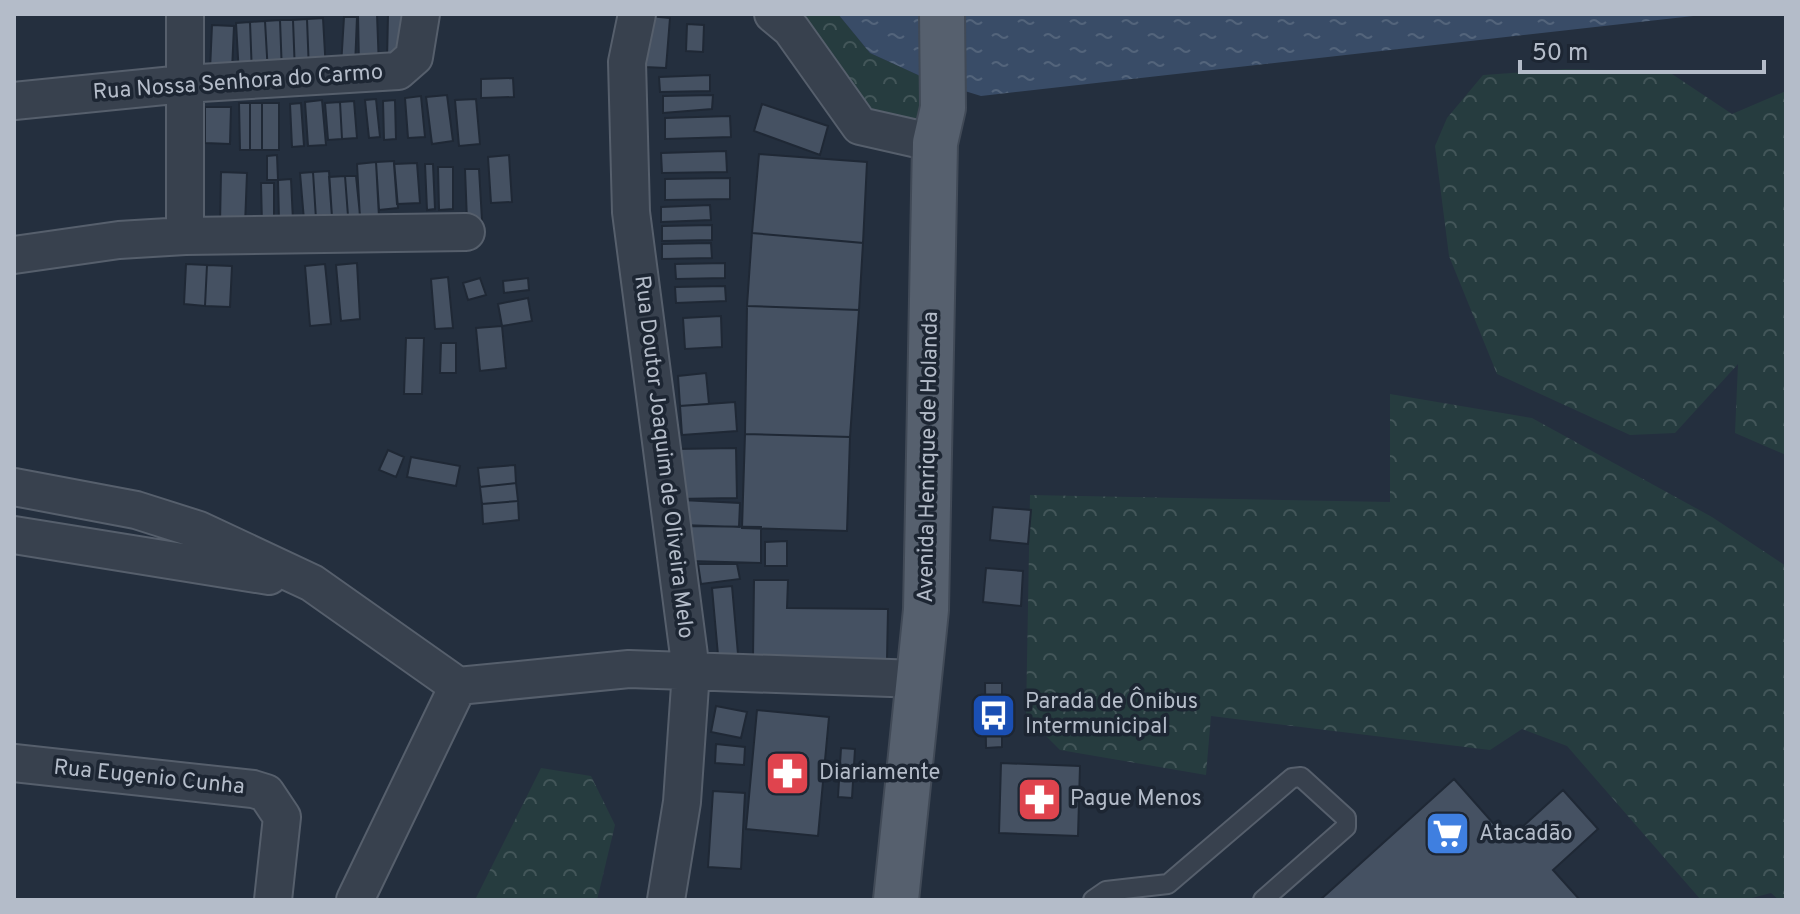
<svg xmlns="http://www.w3.org/2000/svg" width="1800" height="914" font-family="Overpass,sans-serif">
	<style>
		.forest { fill: url(#forest-crowns) }
		.water { fill: url(#water-ripples) }
		.building { fill: #455162; stroke: #1f2835; stroke-width: 2 }
		.lines { fill: none; stroke-linecap: round; stroke-linejoin: round }
		.lane-casing { stroke: #565f6c; stroke-width: 22 }
		.street-casing { stroke: #565f6c; stroke-width: 40 }
		.primary-casing { stroke: #414a57; stroke-width: 48 }
		.lane { stroke: #38414e; stroke-width: 18 }
		.street { stroke: #38414e; stroke-width: 36 }
		.primary { stroke: #56606e; stroke-width: 44 }
		.labels { text-anchor: middle; dominant-baseline: central; stroke-width: 7; stroke-linejoin: round; paint-order: stroke }
		.street-label { font-size: 22px; fill: #b4bcc9; stroke: #1d2633 }
		.poi-label { font-size: 22px; fill: #b4bcc9; stroke: #1d2633; text-anchor: start }
	</style>
	<defs>
		<pattern id="forest-crowns" width="20" height="18" patternUnits="userSpaceOnUse" patternTransform="scale(2)"><rect width="20" height="18" fill="#263c3f"/><path d="M2 6a3 3 0 1 1 6 0M12 15a3 3 0 1 1 6 0" fill="none" stroke="#435659"/></pattern>
		<pattern id="water-ripples" width="26" height="14" patternUnits="userSpaceOnUse" patternTransform="scale(2)"><rect width="26" height="14" fill="#394c67"/><path d="M2 4q2-2 4 0t4 0M15 11q2-2 4 0t4 0" fill="none" stroke="#53647b"/></pattern>
	</defs>
	<rect width="100%" height="100%" fill="#242f3e"/>
	<!-- forest -->
	<path class="forest" d="M784 14H838L870 53 929 80V133L864 121Z
		M1566 69 1669 72 1732 114 1786 91V455L1735 433 1738 364 1675 433 1630 435 1497 374 1449 256 1435 146 1447 118 1483 75Z
		M1390 394 1532 418 1712 517 1786 566V900H1779L1771 893 1744 900H1701L1567 746 1522 729 1490 750 1211 716 1206 775 1060 750 1026 716 1030 495 1390 502Z
		M541 768 591 776 615 825 597 900H475Z"/>
	<!-- water -->
	<path class="water" d="M838 14H1711L981 96 929 80 870 53Z"/>
	<!-- building -->
	<path class="building" d="M358 14H377L379 67 359 68Z
		M388 15H406L404 61 387 60Z
		M648 16 670 18 666 68 644 67Z
		M344 17H357L355 67 341 66Z
		M323 18 326 71 309 72 307 19Z
		M307 19 309 72 295 73 293 20Z
		M280 20 282 73 268 74 265 21Z
		M280 20H293L295 73H282Z
		M265 21 268 74 252 75 250 22Z
		M250 22 252 75H239L236 23Z
		M687 24 704 25 703 52 686 51Z
		M212 25 234 26 232 71 210 70Z
		M710 75V91L660 92 659 77Z
		M513 78 514 97 481 98V79Z
		M447 95 453 141 432 144 426 97Z
		M713 95 712 109 663 113V96Z
		M421 96 425 137 408 138 405 98Z
		M376 99 380 137 369 138 365 100Z
		M476 99 480 144 459 146 455 100Z
		M322 100 326 145 308 146 305 102Z
		M395 100 396 139 384 140 383 101Z
		M354 101 357 138 342 139 340 102Z
		M340 102 342 139 328 140 325 103Z
		M239 103H250V150H240Z
		M250 103H262V150H250Z
		M262 103H279V150H262Z
		M301 103 304 146 292 147 290 104Z
		M762 104 828 126 820 155 754 131Z
		M205 107H231L230 144 205 143Z
		M730 116 731 137 665 139V118Z
		M726 151 727 172 662 173 661 153Z
		M759 154 867 162 863 243 752 233Z
		M277 155 278 180H267V156Z
		M509 155 512 202 491 203 488 157Z
		M394 161 398 208 379 210 376 162Z
		M376 162 379 217 360 219 357 164Z
		M417 163 420 203 397 204 394 164Z
		M425 164H433L435 209 427 210Z
		M438 167H453V209L439 210Z
		M465 169H479L482 220 467 221Z
		M329 171 332 217 316 219 313 172Z
		M221 172 247 173 245 225 220 224Z
		M313 172 316 219 304 220 300 173Z
		M345 176H356L360 215 348 216Z
		M345 176 348 216 332 217 329 177Z
		M730 178V199L665 200V179Z
		M291 179 293 221H279L278 180Z
		M261 183H274V224L262 225Z
		M710 205 711 220 661 222V207Z
		M712 225V240L662 241V226Z
		M752 233 863 243 859 310 747 306Z
		M711 243 712 258 662 259V244Z
		M357 263 360 319 341 321 336 265Z
		M725 263V278L676 279 675 264Z
		M186 264 207 265 205 306 184 304Z
		M325 264 331 324 310 326 305 266Z
		M207 265 232 266 230 307 205 306Z
		M448 277 453 328 435 329 431 279Z
		M480 278 486 295 468 300 463 283Z
		M528 278 529 290 504 293 503 281Z
		M725 286 726 301 676 303 675 287Z
		M528 298 532 321 502 326 498 304Z
		M747 306 859 310 850 437 745 434Z
		M721 316 722 347 685 349 683 318Z
		M502 326 506 368 480 371 476 328Z
		M406 338H424L422 394H404Z
		M441 343H456V373H440Z
		M706 373 709 404 680 406 678 376Z
		M735 402 737 431 682 435 680 406Z
		M745 434 850 437 847 531 742 528Z
		M736 448 737 498 676 499 675 449Z
		M388 450 404 457 396 477 379 470Z
		M411 457 460 466 456 486 407 477Z
		M515 465 516 483 480 487 478 468Z
		M516 483 518 501 482 504 480 487Z
		M682 500 740 503 739 527 681 525Z
		M518 501 519 520 483 524 482 504Z
		M993 507 1031 510 1028 544 990 540Z
		M690 526 761 527V563L689 561Z
		M787 541V566H765V542Z
		M698 564H737L740 579 701 584Z
		M986 568 1023 571 1021 606 983 602Z
		M754 580H788L787 608 888 609 887 660 753 658Z
		M732 586 738 654 718 655 712 588Z
		M985 683H1002V747L986 748Z
		M716 706 747 712 741 738 711 732Z
		M757 710 829 717 818 836 746 829Z
		M716 744 745 747 744 765 715 763Z
		M841 748 855 749 852 798 838 797Z
		M1001 763 1080 766 1078 836 999 833Z
		M1454 779 1508 840 1563 790 1598 829 1553 870 1580 900H1320Z
		M713 791 745 793 741 869 708 867Z"/>
	<g class="lines">
		<defs>
			<path id="lane" d="M1093 900 1106 891 1168 884 1292 778 1301 777 1346 818V827L1263 900"/>
			<path id="street" d="M637 14 627 62 631 212 691 671 682 802 666 900
				M773 14 791 29 860 126 935 143
				M14 101 184 84 398 71 414 57 421 14
				M185 236V14
				M14 255 119 240 185 236 466 232
				M14 487 136 510 199 530 312 583 458 686
				M14 535 269 576
				M458 686 629 669 919 679
				M14 763 253 789 266 793 282 817 273 900
				M355 900 458 686"/>
			<path id="primary" d="M896 900 926 610 935 143 943 108 942 14"/>
		</defs>
		<!-- lane casing -->
		<use href="#lane" class="lane-casing"/>
		<!-- street casing -->
		<use href="#street" class="street-casing"/>
		<!-- primary casing -->
		<use href="#primary" class="primary-casing"/>
		<!-- lane -->
		<use href="#lane" class="lane"/>
		<!-- street -->
		<use href="#street" class="street"/>
		<!-- primary -->
		<use href="#primary" class="primary"/>
	</g>
	<!-- icons -->
	<defs>
		<symbol id="bus-square" viewBox="-11 -11 22 22"><rect x="-9" y="-9" width="18" height="18" rx="4" fill="#1a4fb4" stroke="#1d2633"/><path d="M-5-6H5V4H4V6H2V4H-2V6H-4V4H-5ZM-3.5-4V0h7V-4ZM-3.5 1.2v1.5H-2V1.2ZM2 1.2v1.5H3.5V1.2Z" fill="#fff"/></symbol>
		<symbol id="pharmacy-square" viewBox="-11 -11 22 22"><rect x="-9" y="-9" width="18" height="18" rx="4" fill="#e0444e" stroke="#1d2633"/><path d="M-2-6h4v4h4v4h-4v4h-4v-4h-4v-4h4Z" fill="#fff"/></symbol>
		<symbol id="supermarket-square" viewBox="-11 -11 22 22"><rect x="-9" y="-9" width="18" height="18" rx="4" fill="#3f7fe0" stroke="#1d2633"/><path d="M-6-5.5h2.5l.6 2H6L4.5 2H-2.5L-4.4-4H-6ZM-1.5 3.2a1.3 1.3 0 1 0 .1 0ZM3 3.2a1.3 1.3 0 1 0 .1 0Z" fill="#fff"/></symbol>
	</defs>
	<g fill-rule="evenodd">
		<use href="#bus-square" x="968" y="690" width="51" height="51"/>
		<use href="#pharmacy-square" x="762" y="748" width="51" height="51"/>
		<use href="#pharmacy-square" x="1014" y="774" width="51" height="51"/>
		<use href="#supermarket-square" x="1422" y="808" width="51" height="51"/>
	</g>
	<g class="labels">
		<!-- street labels -->
		<g class="street-label">
			<text transform="translate(238 83) rotate(-4)">Rua Nossa Senhora do Carmo</text>
			<text transform="translate(663 457) rotate(83)">Rua Doutor Joaquim de Oliveira Melo</text>
			<text transform="translate(929 457) rotate(-89)">Avenida Henrique de Holanda</text>
			<text transform="translate(149 778) rotate(6)">Rua Eugenio Cunha</text>
		</g>
		<!-- poi labels -->
		<g class="poi-label">
			<text x="1025" y="702">Parada de Ônibus<tspan x="1025" dy="25">Intermunicipal</tspan></text>
			<text x="819" y="773">Diariamente</text>
			<text x="1070" y="799">Pague Menos</text>
			<text x="1479" y="834">Atacadão</text>
		</g>
	</g>
	<!-- border -->
	<rect width="1800" height="914" fill="none" stroke="#b4bcc9" stroke-width="32"/>
	<!-- scale -->
	<path d="M1520 60v12h244v-12" fill="none" stroke="#b4bcc9" stroke-width="4"/>
	<text x="1532" y="60" font-size="24" fill="#b4bcc9" stroke="#1d2633" stroke-width="6" paint-order="stroke">50 m</text>
</svg>
